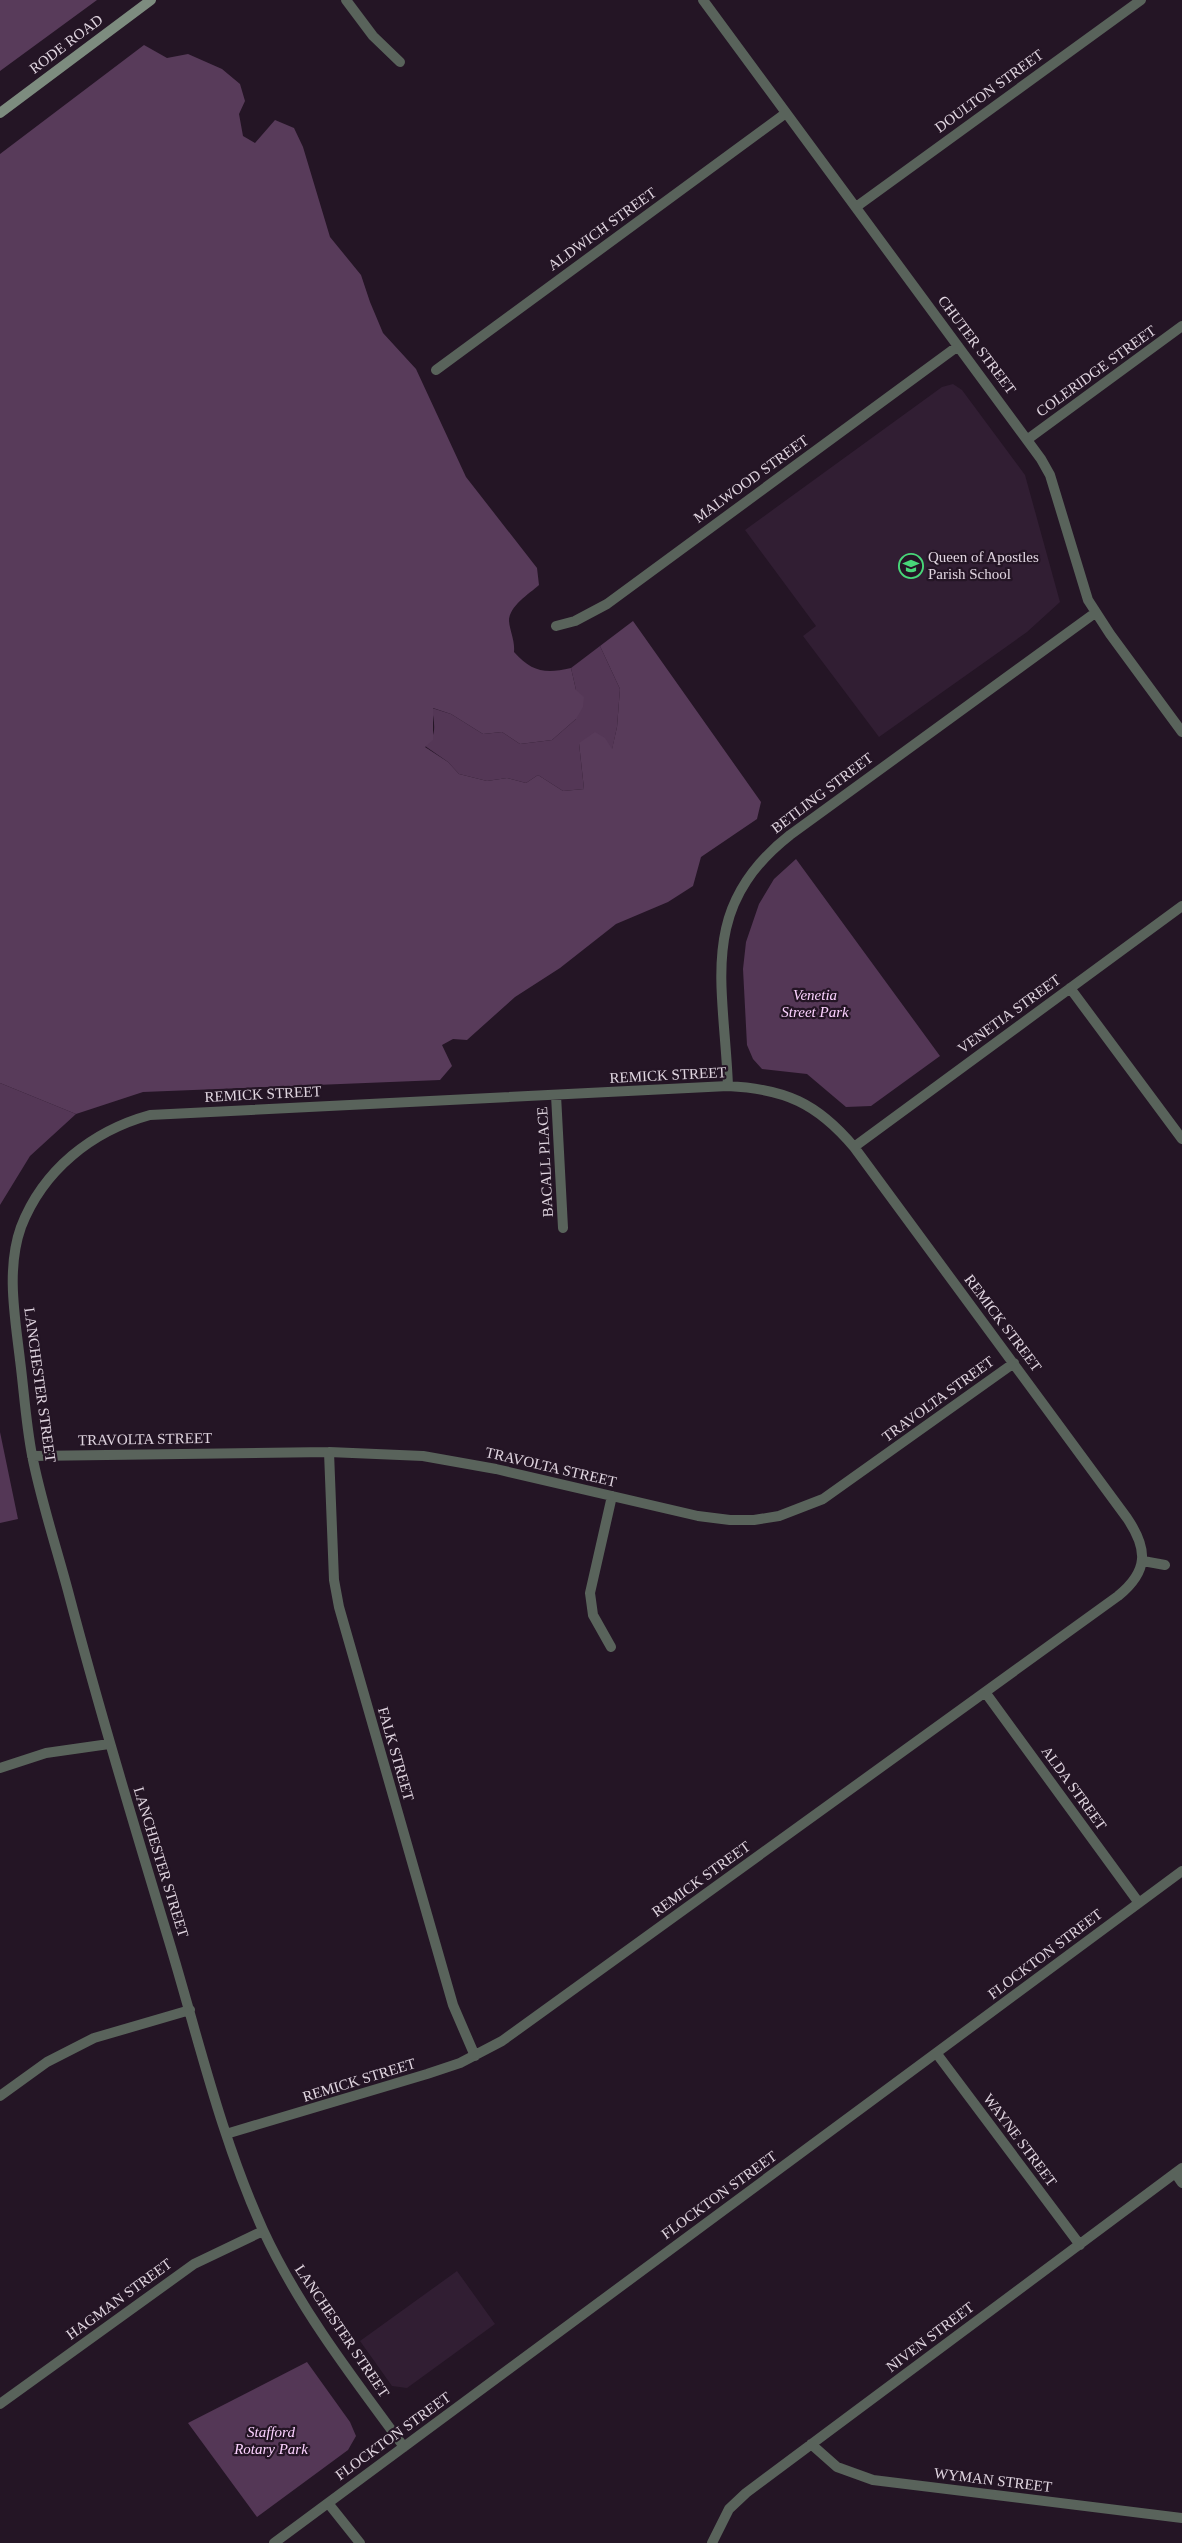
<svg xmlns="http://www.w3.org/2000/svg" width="1182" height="2543" font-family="'Times New Roman',serif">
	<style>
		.built { fill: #311e33 }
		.green { fill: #543756 }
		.forest { fill: #583b5a }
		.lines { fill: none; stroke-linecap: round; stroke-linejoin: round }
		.minor { stroke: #59635b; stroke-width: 10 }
		.secondary { stroke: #7d8c7f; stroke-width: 10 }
		.labels { text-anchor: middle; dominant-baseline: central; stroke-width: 4.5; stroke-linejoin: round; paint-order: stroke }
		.street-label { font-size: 15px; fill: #e0d5e0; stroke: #241525 }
		.poi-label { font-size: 15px; fill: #e0d5e0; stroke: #241525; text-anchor: start }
		.park-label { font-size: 15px; font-style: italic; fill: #fcd2ff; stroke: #241525 }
	</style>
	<rect width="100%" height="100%" fill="#241525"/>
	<!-- built -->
	<path class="built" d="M953 384 962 390 1025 475 1060 602 1027 632 879 737 803 636 816 626 745 530 942 387Z
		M457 2271 495 2324 407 2388 392 2386 360 2341Z"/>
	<!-- green -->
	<path class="green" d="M600 646 620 689 617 727 612 750 579 743 584 789 563 791 538 775 526 783 507 778 487 781 459 774 448 762 425 746C438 736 434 723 432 708L451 714 483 734 502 732 520 744 552 740 576 719V690L571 668Z
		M796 859 940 1056 871 1106 846 1107 807 1074 762 1069 753 1059 747 1045 743 969 746 942 759 904 774 879Z
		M0 1083 76 1114 30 1156 0 1205Z
		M0 1432 18 1519 0 1523Z
		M307 2362 350 2422 356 2436 348 2450 257 2517 188 2423Z"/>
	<!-- forest -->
	<path class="forest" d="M0 0H97L0 71Z
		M144 45 167 58 188 54 222 69 240 84 245 101 239 114 243 136 255 143 275 120 294 128 303 147 330 237 361 275 370 302 383 333 416 369 466 477 537 568 539 585C529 594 509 606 509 621 510 632 515 640 514 652 532 672 545 674 571 668L576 690 584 697 583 707 576 719 552 740 520 744 502 732 483 734 451 714 433 708V740L425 747 448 762 459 774 487 781 507 778 526 783 538 775 563 791 584 789 579 743 595 732 605 738 612 749 617 727 620 689 600 646 633 621 761 802 757 819 701 857 693 886 668 902 616 924 560 968 515 997 467 1040 453 1039 442 1045 452 1066 440 1080 143 1092 76 1114 0 1083V154Z"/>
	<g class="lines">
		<!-- minor -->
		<path class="minor" d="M346 0 373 36 400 62
			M703 0 1041 459 1050 475 1088 600 1110 634 1182 732
			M856 207 1141 0
			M436 370 786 113
			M1028 439 1182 326
			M556 626 575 621 607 604 958 346
			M1070 988 1182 1139
			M728 1086C724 983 697 908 790 835L1095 613
			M556 1095 563 1228
			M854 1147 1182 906
			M329 1452 334 1580 339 1607 453 2005 475 2056
			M32 1456 329 1452 423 1456 496 1469 698 1516 730 1520H754L779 1516 823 1499 1014 1363
			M1143 1561 1165 1565
			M611 1647 593 1615 590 1593 612 1496
			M985 1692 1139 1903
			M0 1768 46 1753 109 1744
			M937 2054 1080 2245
			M0 2096 47 2062 94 2038 190 2010
			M226 2134 427 2074 460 2063 502 2041 1118 1596C1149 1571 1148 1549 1127 1518L854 1147C817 1103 785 1089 728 1086L150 1115C92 1131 43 1170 21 1227 6 1269 15 1317 20 1360 24 1391 26 1424 32 1455 41 1501 56 1546 68 1591 99 1709 134 1825 169 1941 198 2037 221 2138 263 2230 299 2308 353 2378 404 2447
			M1175 2173 1182 2183
			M0 2404 194 2264 263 2231
			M811 2444 837 2467 873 2480 1182 2518
			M328 2503 360 2543
			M274 2543 1182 1871
			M712 2543 729 2509 746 2493 1182 2168"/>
		<!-- secondary -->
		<path class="secondary" d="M0 113 151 0"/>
	</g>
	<!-- icons -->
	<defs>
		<symbol id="school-ring" viewBox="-11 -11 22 22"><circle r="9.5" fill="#241525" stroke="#48d779" stroke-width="1.5"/><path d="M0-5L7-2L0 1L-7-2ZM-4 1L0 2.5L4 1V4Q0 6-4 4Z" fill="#48d779"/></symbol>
	</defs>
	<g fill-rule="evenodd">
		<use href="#school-ring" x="897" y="552" width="28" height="28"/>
	</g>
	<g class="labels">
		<!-- street labels -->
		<g class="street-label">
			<text transform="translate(66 44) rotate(-37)">RODE ROAD</text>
			<text transform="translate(989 91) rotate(-36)">DOULTON STREET</text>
			<text transform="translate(602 229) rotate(-36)">ALDWICH STREET</text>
			<text transform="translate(977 345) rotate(53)">CHUTER STREET</text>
			<text transform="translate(1096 371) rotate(-36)">COLERIDGE STREET</text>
			<text transform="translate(751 479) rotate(-36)">MALWOOD STREET</text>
			<text transform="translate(822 793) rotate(-37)">BETLING STREET</text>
			<text transform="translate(1009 1014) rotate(-36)">VENETIA STREET</text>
			<text transform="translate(668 1075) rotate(-3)">REMICK STREET</text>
			<text transform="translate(263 1094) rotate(-3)">REMICK STREET</text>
			<text transform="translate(545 1162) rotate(-93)">BACALL PLACE</text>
			<text transform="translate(1003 1323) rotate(53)">REMICK STREET</text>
			<text transform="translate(40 1385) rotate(82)">LANCHESTER STREET</text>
			<text transform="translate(938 1399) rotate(-36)">TRAVOLTA STREET</text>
			<text transform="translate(145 1439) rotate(-1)">TRAVOLTA STREET</text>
			<text transform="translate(551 1467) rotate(13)">TRAVOLTA STREET</text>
			<text transform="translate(396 1754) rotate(74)">FALK STREET</text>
			<text transform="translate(1074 1788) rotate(54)">ALDA STREET</text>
			<text transform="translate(161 1862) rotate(73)">LANCHESTER STREET</text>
			<text transform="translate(701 1879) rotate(-36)">REMICK STREET</text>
			<text transform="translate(1045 1954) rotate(-37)">FLOCKTON STREET</text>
			<text transform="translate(359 2080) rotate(-17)">REMICK STREET</text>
			<text transform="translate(1020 2140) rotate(53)">WAYNE STREET</text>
			<text transform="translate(719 2195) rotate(-36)">FLOCKTON STREET</text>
			<text transform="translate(119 2299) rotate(-36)">HAGMAN STREET</text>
			<text transform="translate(342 2331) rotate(56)">LANCHESTER STREET</text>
			<text transform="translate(930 2337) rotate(-37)">NIVEN STREET</text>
			<text transform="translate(393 2436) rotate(-36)">FLOCKTON STREET</text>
			<text transform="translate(993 2480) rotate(7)">WYMAN STREET</text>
		</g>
		<!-- poi labels -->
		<g class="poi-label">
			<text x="928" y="557">Queen of Apostles<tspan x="928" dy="17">Parish School</tspan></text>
		</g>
		<!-- park labels -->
		<g class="park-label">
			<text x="815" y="995">Venetia<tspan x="815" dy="17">Street Park</tspan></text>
			<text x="271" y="2432">Stafford<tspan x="271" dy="17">Rotary Park</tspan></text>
		</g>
	</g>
</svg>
